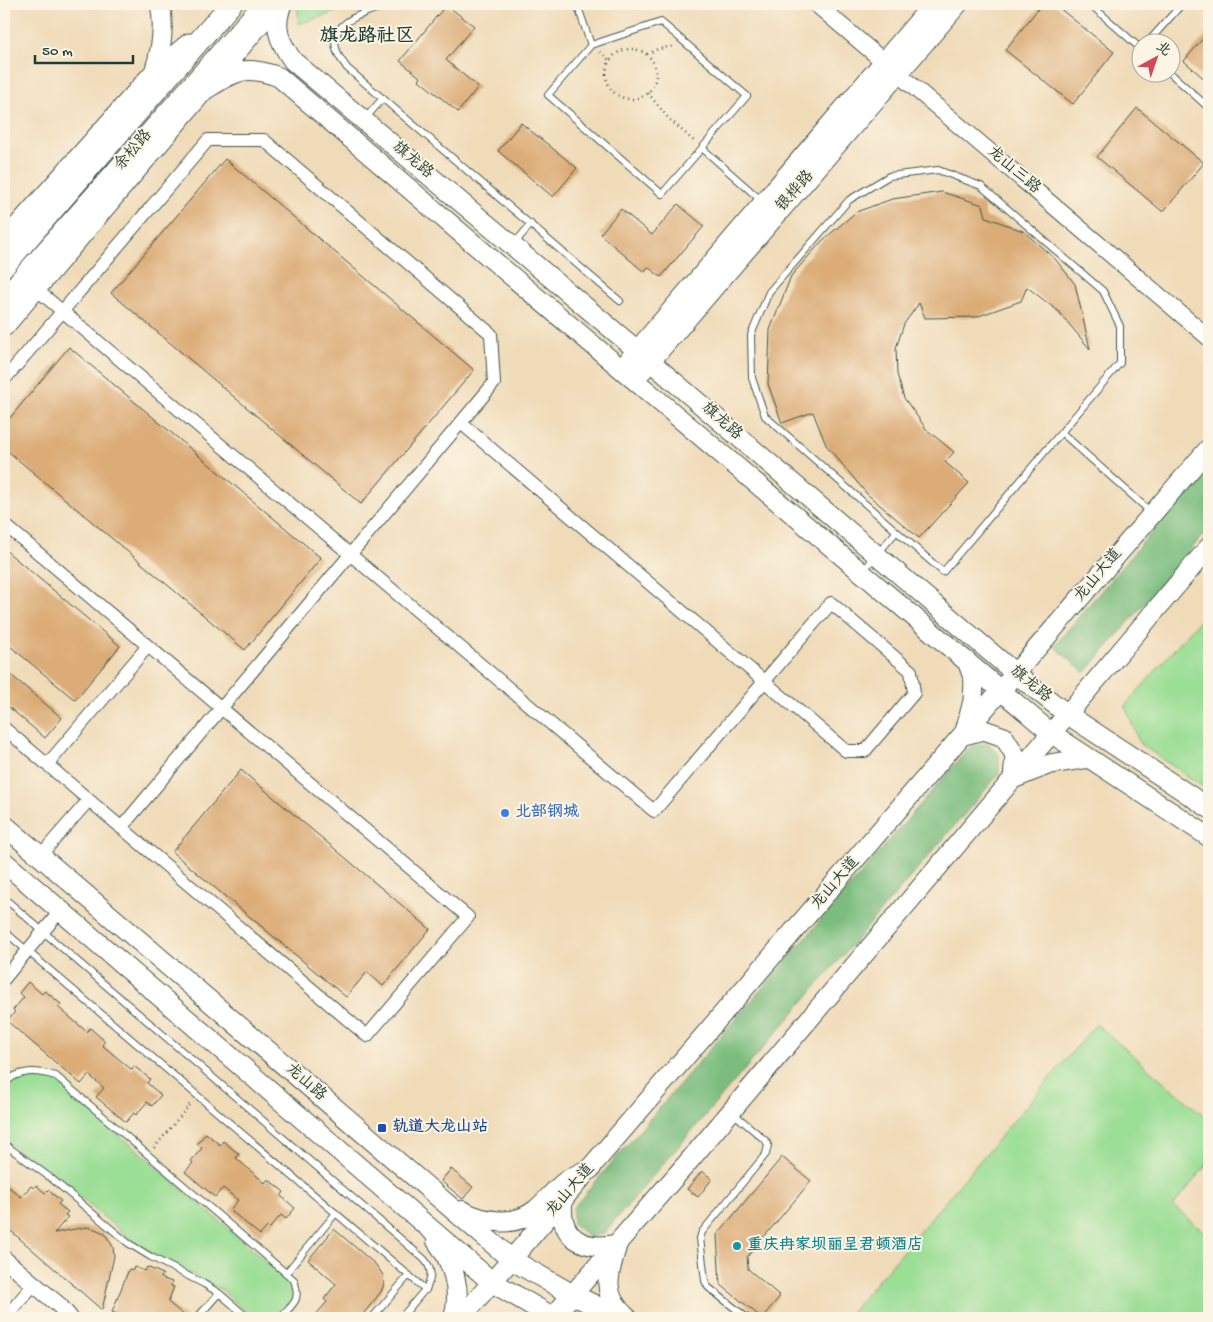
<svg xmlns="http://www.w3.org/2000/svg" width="1213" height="1322" font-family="'Gochi Hand','LXGW WenKai TC',sans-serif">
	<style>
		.green { fill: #9bde96; stroke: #5d8e65 }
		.forest { fill: #7cbd7f; stroke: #4e7d5a }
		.building { fill: #dbac77 }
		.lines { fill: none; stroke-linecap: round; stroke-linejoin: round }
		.service-casing { stroke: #3e5548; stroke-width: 8 }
		.minor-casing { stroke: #3e5548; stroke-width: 14 }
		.tertiary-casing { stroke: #3e5548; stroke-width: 18 }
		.secondary-casing { stroke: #3e5548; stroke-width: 21 }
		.primary-casing { stroke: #3e5548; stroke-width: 22 }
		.trunk-casing { stroke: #3e5548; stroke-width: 23 }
		.path { stroke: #3e5548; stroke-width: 2.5; stroke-dasharray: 1 4; stroke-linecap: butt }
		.service { stroke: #fff; stroke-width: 6 }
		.minor { stroke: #fff; stroke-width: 12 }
		.tertiary { stroke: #fff; stroke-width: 16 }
		.secondary { stroke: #fff; stroke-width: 19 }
		.primary { stroke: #fff; stroke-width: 20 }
		.trunk { stroke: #fff; stroke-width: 21 }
		.shop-dot { fill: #3f7fe0; stroke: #fcf5e5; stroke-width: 2 }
		.transit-dot { fill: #1a4fb4; stroke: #fcf5e5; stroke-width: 2 }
		.culture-dot { fill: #0f9aa8; stroke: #fcf5e5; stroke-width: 2 }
		.labels { text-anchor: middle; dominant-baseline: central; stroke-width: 4; stroke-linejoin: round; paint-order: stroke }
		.street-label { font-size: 16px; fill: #1f3d34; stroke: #fcf5e5 }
		.shop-label { font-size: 16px; font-weight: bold; fill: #366cbe; stroke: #fcf5e5; text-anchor: start }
		.transit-label { font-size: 16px; font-weight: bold; fill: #164399; stroke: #fcf5e5; text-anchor: start }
		.culture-label { font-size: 16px; font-weight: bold; fill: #0d838f; stroke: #fcf5e5; text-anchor: start }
		.quarter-label { font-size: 19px; font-weight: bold; fill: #1f3d34; stroke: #fcf5e5 }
	</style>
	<rect width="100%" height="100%" fill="#fcf5e5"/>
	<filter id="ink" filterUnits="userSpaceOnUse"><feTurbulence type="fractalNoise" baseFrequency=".02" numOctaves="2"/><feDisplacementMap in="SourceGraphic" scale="10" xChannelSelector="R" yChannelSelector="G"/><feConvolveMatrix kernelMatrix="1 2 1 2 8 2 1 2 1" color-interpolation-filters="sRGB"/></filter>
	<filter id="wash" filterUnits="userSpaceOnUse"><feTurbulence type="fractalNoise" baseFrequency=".0096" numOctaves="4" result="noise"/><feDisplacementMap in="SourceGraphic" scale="20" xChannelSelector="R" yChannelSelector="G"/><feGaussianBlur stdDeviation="1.12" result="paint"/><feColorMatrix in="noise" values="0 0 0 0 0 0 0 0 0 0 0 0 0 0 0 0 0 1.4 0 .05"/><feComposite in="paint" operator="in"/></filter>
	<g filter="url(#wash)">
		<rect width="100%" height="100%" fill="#f0dbb9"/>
		<!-- green -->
		<path class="green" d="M297 4H359L299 24Z
			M1209 609V791L1140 744 1125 706Z
			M1096 1024 1209 1120V1162L1173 1206 1209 1236V1318H846Z
			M37 1075 55 1079 290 1282C297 1300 287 1305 276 1318H252L221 1289 152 1254 130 1239 56 1177 4 1140C4 1107 0 1078 37 1075Z"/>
		<!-- forest -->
		<path class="forest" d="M1209 465V528L1085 673 1054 646Z
			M988 743 999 754V774L604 1233 589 1237 573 1224V1208L970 747Z"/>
		<g id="blocks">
			<!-- building -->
			<path class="building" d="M1042 4H1054L1114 52 1073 104 1005 50Z
				M446 5 474 26 446 60 478 87 458 112 419 80 421 78 400 61Z
				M1209 31V83L1184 61Z
				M1137 108 1204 163 1163 212 1097 157Z
				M521 123 577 168 553 197 498 151Z
				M225 159 474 370 361 504 111 293Z
				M942 192 983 205 986 217 1023 231 1056 260 1075 284 1090 349 1058 311 1027 287 1021 301 976 317 925 318 919 303 904 324 896 348 897 374 904 398 927 430 954 452 945 462 969 483 919 538 867 494 826 445 813 412 782 423 768 384 770 330 791 276 822 241 856 212 892 199Z
				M678 204 704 226 661 277 648 267 644 272 600 234 621 209 652 235Z
				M69 347 321 558 245 650 4 448V425Z
				M4 549 120 646 75 700 4 641Z
				M4 669 62 718 45 738 4 703Z
				M241 770 430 929 383 986 367 972 346 997 172 852Z
				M28 982 42 994 45 991 61 1004 58 1007 87 1032 90 1028 105 1041 102 1045 132 1070 134 1066 150 1079 147 1083 161 1095 152 1106 147 1102 136 1115 134 1113 126 1122 96 1097 104 1088 89 1075 81 1084 7 1021 15 1012 13 1010 24 997 19 993Z
				M206 1133 220 1145 223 1141 239 1154 236 1158 265 1183 268 1179 284 1192 281 1196 295 1208 286 1219 281 1215 270 1228 268 1226 260 1235 230 1210 238 1200 223 1188 215 1197 185 1172 193 1163 191 1161 202 1148 197 1144Z
				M782 1157 811 1181 747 1257 748 1269 780 1296 762 1318 720 1284 717 1235Z
				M451 1169 473 1187 463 1199 441 1181Z
				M702 1171 712 1179 698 1197 687 1189Z
				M4 1183 21 1197 31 1186 34 1188 36 1185 45 1193 48 1190 61 1201 58 1204 68 1212 65 1215 68 1217 54 1233 86 1227 95 1229 104 1233 109 1240 113 1247 114 1256 102 1310 4 1225Z
				M334 1229 376 1265 383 1275 384 1284 381 1292 360 1318H313L327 1302 324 1299 336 1284 308 1260Z
				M134 1267 145 1271 147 1267 163 1274 161 1278 172 1282 171 1286 174 1287 168 1302 187 1318H128L112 1312 129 1269 133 1270Z"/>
		</g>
	</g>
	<g filter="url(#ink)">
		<use href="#blocks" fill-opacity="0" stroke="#3e5548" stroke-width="1"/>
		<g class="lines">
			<defs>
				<path id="service" d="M391 4C370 11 323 21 338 54 340 59 344 63 347 68L620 301
					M577 4 591 45
					M1090 4 1140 48
					M1148 42 1182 4
					M1169 72 1209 108
					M364 120 383 98
					M702 148 747 96 661 22 591 45 548 95 662 194 702 148 763 202
					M938 170 981 186 1103 291 1120 326V363L943 572 765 416 752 378 751 335 769 292 849 200 889 176Z
					M514 244 531 224
					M1062 433 1152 513
					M863 571 896 532
					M4 898 424 1259C432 1268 432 1276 427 1287L401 1318
					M4 931 426 1290
					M4 1085C17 1068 38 1071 56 1076L294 1280C301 1301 294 1303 280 1318
					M732 1112 766 1141 768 1145 766 1154 702 1232 700 1238 705 1281 708 1287 747 1318
					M4 1144 52 1179 128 1243 151 1257 204 1284 219 1293 248 1318
					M286 1273 336 1213
					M197 1318 219 1293
					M372 1318 409 1275"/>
				<path id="minor" d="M36 289 654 811 831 603 911 671 914 693 865 751H846L461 423
					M4 380 208 140H264L491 334 494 383 121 828
					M4 524 468 917 367 1036 4 728
					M47 765 148 646
					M40 856 88 801
					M4 979 61 910
					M5 1318 34 1284"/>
				<path id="tertiary" d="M816 4 1209 338
					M4 1259 60 1306 70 1318"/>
				<path id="secondary" d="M282 4C273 28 279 41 293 61L651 362 1016 674 1067 714 1209 808
					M154 72C162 49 165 28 160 4
					M205 90C236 71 244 64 279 77L462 234 1051 733 1209 837
					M4 241 154 72 189 43
					M4 327 273 9
					M629 360 933 4
					M642 371 958 4
					M967 661 974 680 973 701 964 735 984 730 1004 737 1015 755 1013 779 1050 764 1089 758
					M563 1200C558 1238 583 1251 617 1244
					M461 1318 1209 448
					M552 1318 689 1161 1209 547"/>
				<path id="primary" d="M4 825 512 1260 573 1295 621 1318
					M4 862 492 1282 554 1318
					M462 1211C484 1223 516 1227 536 1210 546 1202 554 1191 564 1183 572 1177 582 1173 591 1168
					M437 1241C453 1262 462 1292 454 1318
					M617 1244C608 1273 600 1296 627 1318"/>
				<path id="trunk" d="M4 266 231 4
					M4 299 264 4"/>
			</defs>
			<!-- service casing -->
			<use href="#service" class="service-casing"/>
			<!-- minor casing -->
			<use href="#minor" class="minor-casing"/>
			<!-- tertiary casing -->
			<use href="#tertiary" class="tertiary-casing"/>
			<!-- secondary casing -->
			<use href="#secondary" class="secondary-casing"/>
			<!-- primary casing -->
			<use href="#primary" class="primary-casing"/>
			<!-- trunk casing -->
			<use href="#trunk" class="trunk-casing"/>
			<!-- path -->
			<path class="path" d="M606 74a25 25 0 1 1 50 0a25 25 0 1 1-50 0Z
				M600 52 609 60
				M647 54 658 49 674 46
				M648 93 668 118 695 142
				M154 1148 192 1102"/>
			<!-- service -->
			<use href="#service" class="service"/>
			<!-- minor -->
			<use href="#minor" class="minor"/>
			<!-- tertiary -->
			<use href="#tertiary" class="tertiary"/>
			<!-- secondary -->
			<use href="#secondary" class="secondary"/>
			<!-- primary -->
			<use href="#primary" class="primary"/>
			<!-- trunk -->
			<use href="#trunk" class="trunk"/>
		</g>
	</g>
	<!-- markers -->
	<circle class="shop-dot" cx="505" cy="813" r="5"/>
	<rect class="transit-dot" x="377" y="1123" width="10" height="10" rx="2.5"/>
	<circle class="culture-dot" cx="737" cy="1246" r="5"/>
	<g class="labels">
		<!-- street labels -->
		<g class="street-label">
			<text transform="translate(134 151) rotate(-49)">余松路</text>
			<text transform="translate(412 161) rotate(40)">旗龙路</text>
			<text transform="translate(1013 171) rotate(40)">龙山三路</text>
			<text transform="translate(796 192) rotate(-49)">银桦路</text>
			<text transform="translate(721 422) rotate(41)">旗龙路</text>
			<text transform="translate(1099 576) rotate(-50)">龙山大道</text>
			<text transform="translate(1030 685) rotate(39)">旗龙路</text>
			<text transform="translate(836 884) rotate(-49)">龙山大道</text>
			<text transform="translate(305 1083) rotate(41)">龙山路</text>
			<text transform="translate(571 1191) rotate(-49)">龙山大道</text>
		</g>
		<!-- shop labels -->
		<g class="shop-label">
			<text x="515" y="813">北部钢城</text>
		</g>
		<!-- transit labels -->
		<g class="transit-label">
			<text x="392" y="1128">轨道大龙山站</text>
		</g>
		<!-- culture labels -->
		<g class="culture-label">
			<text x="747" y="1246">重庆冉家坝丽呈君顿酒店</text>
		</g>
		<!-- quarter labels -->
		<g class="quarter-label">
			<text x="367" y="37">旗龙路社区</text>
		</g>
	</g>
	<!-- margin -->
	<rect width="1213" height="1322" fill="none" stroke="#fcf5e5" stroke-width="20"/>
	<!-- north arrow -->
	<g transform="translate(1156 58) rotate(40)"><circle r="24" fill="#fcf5e5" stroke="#a4ab9e"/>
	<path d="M0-4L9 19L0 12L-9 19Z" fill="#d1495b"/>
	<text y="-8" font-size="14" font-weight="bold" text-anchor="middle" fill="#1f3d34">北</text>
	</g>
	<!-- scale -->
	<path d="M35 55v8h98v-8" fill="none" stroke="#1f3d34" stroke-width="2.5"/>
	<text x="42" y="55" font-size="15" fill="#1f3d34" stroke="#fcf5e5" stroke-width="4" paint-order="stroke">50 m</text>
</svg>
